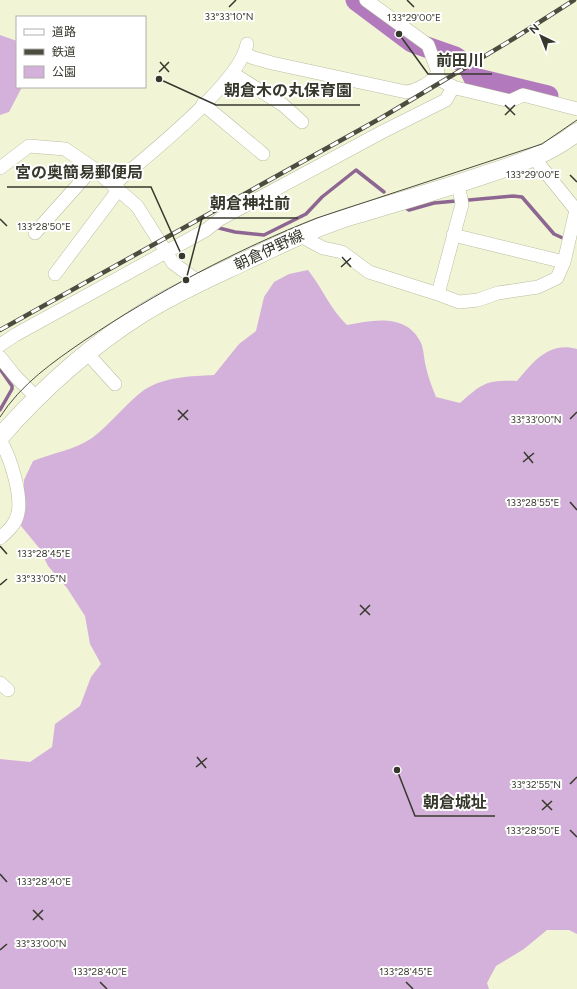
<svg xmlns="http://www.w3.org/2000/svg" width="577" height="989" font-family="Figtree,'Noto Sans JP',sans-serif">
	<style>
		.green { fill: #d4b1db }
		.lines { fill: none; stroke-linecap: round; stroke-linejoin: round }
		.stream { stroke: #8d6692; stroke-width: 3.5 }
		.river { stroke: #b279bd; stroke-width: 21 }
		.street-casing { stroke: #bbbea1; stroke-width: 14 }
		.secondary-casing { stroke: #bbbea1; stroke-width: 19 }
		.street { stroke: #fff; stroke-width: 13 }
		.secondary { stroke: #fff; stroke-width: 18 }
		.tram { stroke: #4c4d3f; stroke-width: 1 }
		.rail-casing { stroke: #4c4d3f; stroke-width: 4.5 }
		.rail { stroke: #fff; stroke-width: 3; stroke-dasharray: 9; stroke-linecap: butt }
		.ticks { fill: none; stroke: #37382c; stroke-width: 1.5 }
		.labels { text-anchor: middle; dominant-baseline: central; stroke-width: 4; stroke-linejoin: round; paint-order: stroke }
		.street-label { font-size: 15px; fill: #37382c; stroke: #fff }
		.ticks-label { font-size: 10px; text-anchor: middle; fill: #37382c; stroke: #fff; stroke-width: 4; stroke-linejoin: round; paint-order: stroke }
		.leader { fill: none; stroke: #37382c; stroke-width: 1.5 }
		.callout-dot { fill: #37382c; stroke: #fff; stroke-width: 1.5 }
		.callout-label { font-size: 16px; text-anchor: middle; font-weight: bold; fill: #37382c; stroke: #fff; stroke-width: 4; stroke-linejoin: round; paint-order: stroke }
	</style>
	<rect width="100%" height="100%" fill="#f1f5d6"/>
	<!-- green -->
	<path class="green" d="M0 35 17 41V87H22L9 112 0 115Z
		M308 270C323 289 330 309 347 325 373 320 407 313 421 343 424 350 424 360 426 367 428 377 432 387 436 397L460 403C483 383 486 380 517 381 533 362 549 341 577 349V934L569 930H547L524 949 496 966 487 983 489 989H0V759L30 762 52 747 55 724 80 706 91 677 101 664 90 644 85 616 67 588 48 566 40 549 21 526 24 501V480L33 461C52 453 75 450 92 438 111 424 125 404 144 390 164 377 191 376 214 375L239 344 256 331 264 297 274 282 289 274Z"/>
	<g class="lines">
		<!-- stream -->
		<path class="stream" d="M469 200 513 196 522 197 554 234 567 240
			M406 208 409 210 434 203 456 201
			M215 227 235 232 264 235 306 214 322 197 356 170 384 192
			M0 369 12 386V389L0 410"/>
		<!-- river -->
		<path class="river" d="M356 0 412 42 455 57 464 63
			M470 70 474 78 548 96"/>
		<defs>
			<path id="street" d="M245 54 254 58 272 63 406 92C416 91 434 82 438 72L428 45 366 0
				M232 73 283 105 302 122
				M436 78 456 88 510 101 523 95 577 109
				M203 104 263 154
				M0 168 29 146 65 149 93 168 137 206 173 263 199 282
				M113 185C145 158 241 82 247 44
				M35 233 93 168
				M299 235 323 248 342 252 369 272 438 294 462 204 458 184
				M453 235 564 262
				M55 274 119 189
				M438 294 459 302 478 300 498 293 538 287 557 278 564 262 576 210 534 158
				M0 345 15 335 206 230 220 219 384 131 446 100 453 87
				M87 353 115 384
				M0 357 16 377 36 397
				M0 440C10 456 22 494 18 513 16 524 8 531 0 538
				M0 683 8 690"/>
			<path id="secondary" d="M0 437C42 389 89 347 143 313 175 293 209 278 243 262 279 245 313 228 351 216 395 203 440 190 484 175 518 164 549 154 577 132"/>
		</defs>
		<!-- street casing -->
		<use href="#street" class="street-casing"/>
		<!-- secondary casing -->
		<use href="#secondary" class="secondary-casing"/>
		<!-- street -->
		<use href="#street" class="street"/>
		<!-- secondary -->
		<use href="#secondary" class="secondary"/>
		<!-- tram -->
		<path class="tram" d="M0 417C21 384 53 362 85 340 155 293 238 249 317 218L542 144 577 120"/>
		<defs>
			<path id="rail" d="M0 330 381 118 513 39 574 0"/>
		</defs>
		<!-- rail casing -->
		<use href="#rail" class="rail-casing"/>
		<!-- rail -->
		<use href="#rail" class="rail"/>
	</g>
	<!-- ticks -->
	<path class="ticks" d="M407 0 414 7M229 7 236 0M160 62 169 72M159 72 169 62M505 105 515 115M505 115 515 105M570 175 577 182M0 219 7 226M342 257 351 267M341 267 351 258M178 410 188 420M570 419 577 412M178 420 188 410M524 452 533 463M523 462 534 453M570 502 577 510M0 546 7 554M0 585 7 579M360 605 370 615M360 615 370 605M197 757 206 768M196 767 207 758M570 784 577 777M542 800 552 810M542 810 552 801M570 830 577 837M0 874 7 882M33 910 43 920M33 920 43 910M0 950 7 944M100 982 107 989M406 982 413 989"/>
	<g class="labels">
		<!-- street labels -->
		<g class="street-label">
			<text transform="translate(269 250) rotate(-25)">朝倉伊野線</text>
		</g>
	</g>
	<g class="ticks-label">
		<text x="229" y="20">33°33'10"N</text>
		<text x="414" y="21">133°29'00"E</text>
		<text x="533" y="178">133°29'00"E</text>
		<text x="44" y="230">133°28'50"E</text>
		<text x="536" y="423">33°33'00"N</text>
		<text x="533" y="506">133°28'55"E</text>
		<text x="44" y="557">133°28'45"E</text>
		<text x="41" y="582">33°33'05"N</text>
		<text x="536" y="788">33°32'55"N</text>
		<text x="533" y="834">133°28'50"E</text>
		<text x="44" y="885">133°28'40"E</text>
		<text x="41" y="947">33°33'00"N</text>
		<text x="100" y="975">133°28'40"E</text>
		<text x="406" y="975">133°28'45"E</text>
	</g>
	<!-- callouts -->
	<path class="leader" d="M399 34L428 74H492M159 79L216 105H360M182 256L151 187H7M186 280L202 218H298M397 770L415 816H495"/>
	<g class="callout-dot">
		<circle cx="399" cy="34" r="4"/>
		<circle cx="159" cy="79" r="4"/>
		<circle cx="182" cy="256" r="4"/>
		<circle cx="186" cy="280" r="4"/>
		<circle cx="397" cy="770" r="4"/>
	</g>
	<g class="callout-label">
		<text x="460" y="66">前田川</text>
		<text x="288" y="96">朝倉木の丸保育園</text>
		<text x="79" y="178">宮の奥簡易郵便局</text>
		<text x="250" y="209">朝倉神社前</text>
		<text x="455" y="808">朝倉城址</text>
	</g>
	<!-- legend -->
	<rect x="16" y="16" width="130" height="72" fill="#ffffff" stroke="#afafab"/>
	<rect x="24" y="29" width="20" height="6" fill="#ffffff" stroke="#afafab"/>
	<text x="52" y="36" font-size="12" fill="#37382c">道路</text>
	<rect x="24" y="49" width="20" height="6" fill="#4c4d3f" stroke="#afafab"/>
	<text x="52" y="56" font-size="12" fill="#37382c">鉄道</text>
	<rect x="24" y="66" width="20" height="12" fill="#d4b1db" stroke="#afafab"/>
	<text x="52" y="76" font-size="12" fill="#37382c">公園</text>
	<!-- north arrow -->
	<g transform="translate(541 36) rotate(317)" stroke="#ffffff" stroke-width="3" paint-order="stroke">
	<path d="M0-3L7 15L0 10L-7 15Z" fill="#37382c"/>
	<text y="-6" font-size="11" font-weight="bold" text-anchor="middle" fill="#37382c">N</text>
	</g>
</svg>
